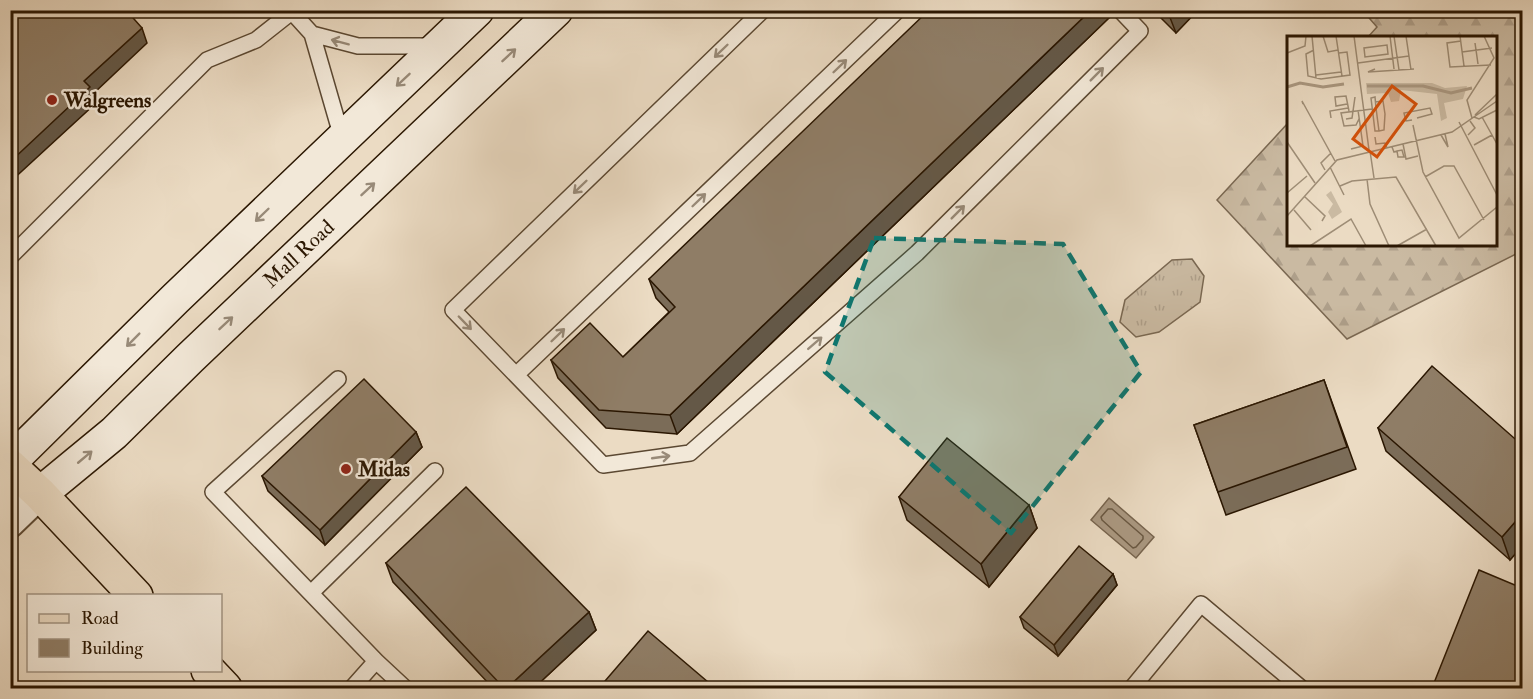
<svg xmlns="http://www.w3.org/2000/svg" width="1533" height="699" font-family="'IM FELL Double Pica',serif">
	<style>
		.forest { fill: url(#forest-firs); stroke: #7a6852; stroke-width: 1.5 }
		.park { fill: url(#park-tufts); stroke: #7a6852; stroke-width: 1.5 }
		.water { fill: #aa9881; stroke: #77644e; stroke-width: 1.5 }
		.lines { fill: none; stroke-linecap: round; stroke-linejoin: round }
		.shore { stroke: #6a5842; stroke-width: 1.5 }
		.service-casing { stroke: #5b4832; stroke-width: 18 }
		.minor-casing { stroke: #5b4832; stroke-width: 32 }
		.secondary-casing { stroke: #2b1702; stroke-width: 36 }
		.primary-casing { stroke: #2b1702; stroke-width: 36 }
		.service { stroke: #f2e8d8; stroke-width: 15 }
		.minor { stroke: #f2e8d8; stroke-width: 28 }
		.secondary { stroke: #f2e8d8; stroke-width: 33 }
		.primary { stroke: #ebdbc3; stroke-width: 33 }
		.wall { fill: #7b6c58; stroke: #2b1702; stroke-width: 1.5 }
		.shaded-wall { fill: #645847; stroke: #2b1702; stroke-width: 1.5 }
		.building { fill: #8f7d66; stroke: #2b1702; stroke-width: 1.5 }
		.oneway { stroke: #988a78 }
		.marked { fill: #0f766e; fill-opacity: 0.2; stroke: #0f766e; stroke-width: 4.5; stroke-dasharray: 12 8; stroke-linejoin: round }
		.poi-dot { fill: #8f2418; stroke: #f2e8d8; stroke-width: 2 }
		.labels { text-anchor: middle; dominant-baseline: central; stroke-width: 5; stroke-linejoin: round; paint-order: stroke }
		.poi-label { font-size: 21px; font-weight: bold; fill: #2b1702; stroke: #f2e8d8; text-anchor: start }
		.street-label { font-size: 21px; fill: #2b1702; stroke: #f2e8d8 }
		.inset-river { fill: none; stroke: #aa9881; stroke-width: 3 }
		.inset-road { fill: none; stroke: #9e8d76; stroke-width: 1.5 }
		.view { fill: #d5520b; fill-opacity: 0.15; stroke: #d5520b; stroke-width: 3 }
		.inset-edge { fill: none; stroke: #2b1702; stroke-width: 3 }
	</style>
	<defs>
		<pattern id="forest-firs" width="22" height="20" patternUnits="userSpaceOnUse" patternTransform="scale(1.5)"><rect width="22" height="20" fill="#cabaa2"/><path d="M5 1l3.5 6h-7zM16 11l3.5 6h-7z" fill="#ae9f8a"/></pattern>
		<pattern id="park-tufts" width="24" height="20" patternUnits="userSpaceOnUse" patternTransform="scale(1.5)"><rect width="24" height="20" fill="#cabaa2"/><path d="M3 7l-1-3M5 7V3M7 7l1-3M15 17l-1-3M17 17v-4M19 17l1-3" fill="none" stroke="#ae9f8a"/></pattern>
	</defs>
	<rect width="100%" height="100%" fill="#ebdbc3"/>
	<filter id="stains"><feTurbulence type="fractalNoise" baseFrequency=".00333" numOctaves="4"/><feColorMatrix values="0 0 0 0 .2 0 0 0 0 .09 0 0 0 0 .02 0 0 0 .5 -.17"/></filter>
	<radialGradient id="worn" r=".72"><stop offset=".6" stop-color="#630" stop-opacity="0"/><stop offset="1" stop-color="#630" stop-opacity=".3"/></radialGradient>
	<!-- forest -->
	<path class="forest" d="M1363 11H1522V251L1347 339 1217 200 1288 123V244H1496V38L1368 37 1377 27Z"/>
	<!-- park -->
	<path class="park" d="M1192 259 1204 276 1200 302 1159 332 1136 337 1120 322 1125 300 1172 260Z"/>
	<!-- water -->
	<path class="water" d="M1109 498 1154 537 1136 558 1091 520Z"/>
	<g class="lines">
		<!-- shore -->
		<path class="shore" d="M1108 509H1112L1143 536V539L1136 547 1133 548 1102 520 1101 517Z"/>
		<defs>
			<path id="service" d="M763 10 453 310 603 465 690 453 917 253 1140 31 1120 10
				M292 12 312 34 342 138
				M312 34 358 46H437
				M10 257 207 60 256 40 294 10
				M516 375 898 10
				M338 379 213 492 376 661 352 688
				M311 593 435 471
				M376 661 405 688
				M1132 688 1201 604 1301 688"/>
			<path id="minor" d="M10 523 40 494"/>
			<path id="secondary" d="M10 462 175 299 477 10
				M40 494 114 433 190 358 556 10"/>
			<path id="primary" d="M10 466 40 494 136 596
				M208 670 225 688"/>
		</defs>
		<!-- service casing -->
		<use href="#service" class="service-casing"/>
		<!-- minor casing -->
		<use href="#minor" class="minor-casing"/>
		<!-- secondary casing -->
		<use href="#secondary" class="secondary-casing"/>
		<!-- primary casing -->
		<use href="#primary" class="primary-casing"/>
		<!-- service -->
		<use href="#service" class="service"/>
		<!-- minor -->
		<use href="#minor" class="minor"/>
		<!-- secondary -->
		<use href="#secondary" class="secondary"/>
		<!-- primary -->
		<use href="#primary" class="primary"/>
	</g>
	<!-- wall -->
	<path class="wall" d="M1153 10H1198L1176 33Z
		M1112 15 677 434 606 428 558 378 551 360 623 357 669 312 656 298 649 279Z
		M1324 380 1356 469 1226 515 1194 425Z
		M1378 428 1522 445V546L1510 560 1386 451Z
		M416 432 422 447 325 545 268 491 262 476Z
		M899 497 1029 505 1037 528 989 587 907 520Z
		M386 563 589 612 596 630 534 688H493L393 582Z
		M1113 574 1117 585 1058 656 1024 628 1020 617Z"/>
	<!-- shaded-wall -->
	<path class="shaded-wall" d="M1091 10H1111L1112 15 677 434 670 415Z
		M1173 10H1198L1176 33 1169 15Z
		M142 28 147 43 93 94 96 103 10 182V162L84 81Z
		M416 432 422 447 325 545 320 530Z
		M1029 505 1037 528 989 587 981 564Z
		M1522 514V546L1510 560 1502 537Z
		M1113 574 1117 585 1058 656 1054 645Z
		M589 612 596 630 534 688H507Z
		M1522 678V688H1518Z"/>
	<!-- building -->
	<path class="building" d="M10 10H126L142 28 84 81 90 87 10 162Z
		M929 10H1091L670 415 599 410 551 360 590 323 623 357 675 307 649 279Z
		M1165 10H1173L1169 15Z
		M1432 366 1522 445V514L1502 537 1378 428Z
		M364 379 416 432 320 530 262 476Z
		M1324 380 1347 447 1218 492 1194 425Z
		M947 438 1029 505 981 564 899 497Z
		M466 487 589 612 507 688H504L386 563Z
		M1079 546 1113 574 1054 645 1020 617Z
		M1479 570 1522 588V678L1518 688H1432Z
		M648 631 715 688H599Z"/>
	<!-- one-way arrows -->
	<defs><path id="oneway-shaft" d="M-6 0H5M1.5-3L5.5 0L1.5 3" fill="none" stroke-width="1.6" stroke-linecap="round" stroke-linejoin="round" transform="scale(1.5)"/></defs>
	<g class="oneway">
		<use href="#oneway-shaft" transform="translate(340 42) rotate(-165)"/>
		<use href="#oneway-shaft" transform="translate(721 51) rotate(136)"/>
		<use href="#oneway-shaft" transform="translate(509 55) rotate(-43)"/>
		<use href="#oneway-shaft" transform="translate(840 66) rotate(-44)"/>
		<use href="#oneway-shaft" transform="translate(1097 74) rotate(-45)"/>
		<use href="#oneway-shaft" transform="translate(403 80) rotate(137)"/>
		<use href="#oneway-shaft" transform="translate(580 187) rotate(136)"/>
		<use href="#oneway-shaft" transform="translate(368 189) rotate(-43)"/>
		<use href="#oneway-shaft" transform="translate(699 200) rotate(-44)"/>
		<use href="#oneway-shaft" transform="translate(958 212) rotate(-45)"/>
		<use href="#oneway-shaft" transform="translate(262 215) rotate(136)"/>
		<use href="#oneway-shaft" transform="translate(226 323) rotate(-43)"/>
		<use href="#oneway-shaft" transform="translate(465 323) rotate(46)"/>
		<use href="#oneway-shaft" transform="translate(558 335) rotate(-44)"/>
		<use href="#oneway-shaft" transform="translate(133 340) rotate(135)"/>
		<use href="#oneway-shaft" transform="translate(815 343) rotate(-41)"/>
		<use href="#oneway-shaft" transform="translate(85 457) rotate(-40)"/>
		<use href="#oneway-shaft" transform="translate(661 457) rotate(-8)"/>
	</g>
	<!-- marked area -->
	<path class="marked" d="M874 238 1063 244 1141 372 1011 533 825 372Z"/>
	<!-- markers -->
	<g class="poi-dot">
		<circle cx="52" cy="100" r="6"/>
		<circle cx="346" cy="469" r="6"/>
	</g>
	<g class="labels">
		<!-- poi labels -->
		<g class="poi-label">
			<text x="64" y="100">Walgreens</text>
			<text x="358" y="469">Midas</text>
		</g>
		<!-- street labels -->
		<g class="street-label">
			<text transform="translate(299 254) rotate(-43)">Mall Road</text>
		</g>
	</g>
	<!-- overview -->
	<g transform="translate(1287 36)">
		<rect width="210" height="210" fill="#ebdbc3"/>
		<path d="M79 47H145L158 52 180 50 176 63 157 67 160 82 154 85 150 58 114 54 112 65 104 66 101 57 80 58ZM44 155 55 176 45 183 41 176 46 168 39 159Z" fill="#cabaa2"/>
		<path class="inset-river" d="M80 50H136L164 57 185 52M0 51 13 47 36 51 57 48"/>
		<path class="inset-road" d="M25 0 29 42M36 0 41 16 51 14M49 0 55 40M67 0 82 114M103 0 107 33M107 0 112 34M119 0 124 34M173 0 177 30M174 5 160 7 163 31 204 29M188 7 191 28M100 9 101 18 78 21 77 12ZM27 14 19 18 21 40 34 43 63 39 60 16 52 17M175 16 205 12M0 17 18 10 19 0M71 27 122 20M88 33 81 36 127 33M29 39 54 36M88 66 96 65 98 78 97 94 92 95H88L84 62 88 61 89 72 92 95M16 68 15 65 48 125M60 68 49 70 48 61 59 60 62 75M188 79 210 58M187 81 192 83 210 74M195 81 210 108M44 82 43 75 61 72M185 82 180 64 207 22 197 0M59 83 65 82 68 61M72 83 69 89 57 90 54 77 85 73M125 84 119 85 117 77 143 72 145 78 130 82M172 86 210 159M126 89 136 136 172 202 210 171M154 99 161 111 158 98M181 99 188 92 183 85M88 101 89 108 98 107 100 112M0 106 28 147M116 108 119 123 131 120M187 109 205 99M105 111 107 116 110 115 115 114 117 121H111L110 115M64 113 76 110 71 74M83 115 87 142M43 131 57 159M38 134 34 127 44 117M138 141 157 130H167L197 184M80 143 83 168 102 210M53 150 65 145 109 141 149 210M0 157 20 140M18 161 38 180 35 185M7 174 24 194M0 180 50 124 165 96 210 65M23 210 64 183 79 210M110 210 140 193"/>
		<path class="view" d="M105 50 129 68 90 121 66 103Z"/>
		<rect width="210" height="210" class="inset-edge"/>
	</g>
	<!-- margin -->
	<rect width="1533" height="699" fill="none" stroke="#ebdbc3" stroke-width="36"/>
	<rect x="12" y="12" width="1509" height="675" fill="none" stroke="#2b1702" stroke-width="3"/>
	<rect x="18" y="18" width="1497" height="663" fill="none" stroke="#2b1702" stroke-width="1.5"/>
	<!-- legend -->
	<rect x="27" y="594" width="195" height="78" fill="#f2e8d8" stroke="#a29482" stroke-width="1.5"/>
	<rect x="39" y="614" width="30" height="9" fill="#ebdbc3" stroke="#a29482" stroke-width="1.5"/>
	<text x="81" y="624" font-size="18" fill="#2b1702">Road</text>
	<rect x="39" y="639" width="30" height="18" fill="#8f7d66" stroke="#a29482" stroke-width="1.5"/>
	<text x="81" y="654" font-size="18" fill="#2b1702">Building</text>
	<rect width="100%" height="100%" filter="url(#stains)"/>
	<rect width="100%" height="100%" fill="url(#worn)"/>
</svg>
